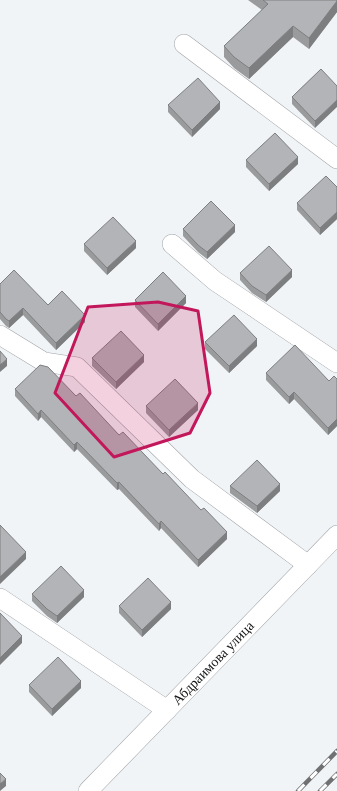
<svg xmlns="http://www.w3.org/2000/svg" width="337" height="791" font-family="'Zilla Slab',serif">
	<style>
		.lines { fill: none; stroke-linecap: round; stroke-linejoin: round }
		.minor-casing { stroke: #a0a3a5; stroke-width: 20 }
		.minor { stroke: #fff; stroke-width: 19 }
		.rail-casing { stroke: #707173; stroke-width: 4.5 }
		.rail { stroke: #fff; stroke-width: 3; stroke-dasharray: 9; stroke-linecap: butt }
		.wall { fill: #999b9d }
		.shaded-wall { fill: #7d7e80 }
		.building { fill: #b2b4b7; stroke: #7d7e80 }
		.marked { fill: #c2185b; fill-opacity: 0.2; stroke: #c2185b; stroke-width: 3; stroke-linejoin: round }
		.labels { text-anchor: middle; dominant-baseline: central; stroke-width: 3; stroke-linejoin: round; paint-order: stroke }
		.street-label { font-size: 14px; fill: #141516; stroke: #fff }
	</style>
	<rect width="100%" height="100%" fill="#f1f4f7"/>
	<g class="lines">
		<defs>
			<g id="minor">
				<path d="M184 44 337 159"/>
				<path d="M172 244 215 281 337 363"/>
				<path d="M0 335 44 362 77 367 192 479 308 565"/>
				<path d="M0 598 167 710"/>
				<path id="s1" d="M88 791 337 535"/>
			</g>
		</defs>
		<!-- minor casing -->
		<use href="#minor" class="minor-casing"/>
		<!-- minor -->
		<use href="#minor" class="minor"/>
		<defs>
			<path id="rail" d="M298 791 337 751
				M320 791 337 774"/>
		</defs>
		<!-- rail casing -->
		<use href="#rail" class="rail-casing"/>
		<!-- rail -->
		<use href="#rail" class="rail"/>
	</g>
	<!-- wall -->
	<path class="wall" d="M248 0H337V12L309 49 293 37 249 79 234 68 224 57V46L262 10Z
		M321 69 315 128 292 104V97Z
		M168 105 220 109 192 137 168 112Z
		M246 160 298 164 269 191 246 167Z
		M337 187V219L320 235 297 210V203Z
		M183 229 235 232 207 259 198 252 183 236Z
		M84 244 136 248 107 275 84 251Z
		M240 273 292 277 266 302 252 293 240 280Z
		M0 284 48 305 85 322 56 350 23 315 9 328 6 326 0 319Z
		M135 300 186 303 158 331 135 307Z
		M205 342 257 346 229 373 205 349Z
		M92 358 144 362 116 389 92 366Z
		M266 373 329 381 337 379V426L328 435 294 399 289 404 266 380Z
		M15 389 76 396 163 474 227 539 198 567 161 528 159 531 119 489 117 490 77 449 74 452 41 417 38 421 15 396Z
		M146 406 198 410 169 437 146 413Z
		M230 486 280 491 257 513 230 493Z
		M32 594 84 597 57 623 47 616 32 601Z
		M119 606 171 609 142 637 119 613Z
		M29 685 81 688 52 716 29 692Z"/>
	<!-- shaded-wall -->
	<path class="shaded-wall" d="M337 1V12L309 49V38Z
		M293 26V37L249 79V68Z
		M337 100V107L315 128V121Z
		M220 102V109L192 137V130Z
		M298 157V164L269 191V184Z
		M337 212V219L320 235V228Z
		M235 225V232L207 259V252Z
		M136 241V248L107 275V268Z
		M292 270V277L266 302V295Z
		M186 296V303L158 331V324Z
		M23 308V315L9 328V321Z
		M85 315V322L56 350V343Z
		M257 339V346L229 373V366Z
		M144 355V362L116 389V382Z
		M7 359V366L0 372V365Z
		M294 392V399L289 404V397Z
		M198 403V410L169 437V430Z
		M41 410V417L38 421V414Z
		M337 419V426L328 435V428Z
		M77 442V449L74 452V445Z
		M119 482V489L117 490V483Z
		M280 484V491L257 513V506Z
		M161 521V528L159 531V524Z
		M227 532V539L198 567V560Z
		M26 552V559L0 584V577Z
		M84 590V597L57 623V616Z
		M171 602V609L142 637V630Z
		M22 636V643L0 665V658Z
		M81 681V688L52 716V709Z
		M6 779V786L0 791V784Z"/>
	<!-- building -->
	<path class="building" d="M263 0H337V1L309 38 293 26 249 68 234 57 224 46 268 4Z
		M321 69 337 86V100L315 121 292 97Z
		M198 78 220 102 192 130 168 105Z
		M275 133 298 157 269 184 246 160Z
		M326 176 337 187V212L320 228 297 203Z
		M211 201 235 225 207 252 198 245 183 229Z
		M113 217 136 241 107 268 84 244Z
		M269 246 292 270 266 295 252 286 240 273Z
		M14 270 48 305 62 291 85 315 56 343 23 308 9 321 6 319 0 312V284Z
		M163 272 186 296 158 324 135 300Z
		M234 315 257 339 229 366 205 342Z
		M121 331 144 355 116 382 92 358Z
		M295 345 329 381 334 376 337 379V419L328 428 294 392 289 397 266 373Z
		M0 351 7 359 0 365Z
		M40 365 48 367 76 396 80 393 119 435 123 432 163 474 165 472 201 510 204 508 227 532 198 560 161 521 159 524 119 482 117 483 77 442 74 445 41 410 38 414 15 389Z
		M175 379 198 403 169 430 146 406Z
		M257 460 280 484 257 506 230 486Z
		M0 525 26 552 0 577Z
		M61 566 84 590 57 616 47 609 32 594Z
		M148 578 171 602 142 630 119 606Z
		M0 613 22 636 0 658Z
		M58 657 81 681 52 709 29 685Z
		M0 773 6 779 0 784Z"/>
	<!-- marked area -->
	<path class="marked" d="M158 302 198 311 210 393 190 433 114 457 55 393 88 307Z"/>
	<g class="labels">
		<!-- street labels -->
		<g class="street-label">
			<text stroke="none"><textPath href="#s1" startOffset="179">Абдраимова улица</textPath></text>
		</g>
	</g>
</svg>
